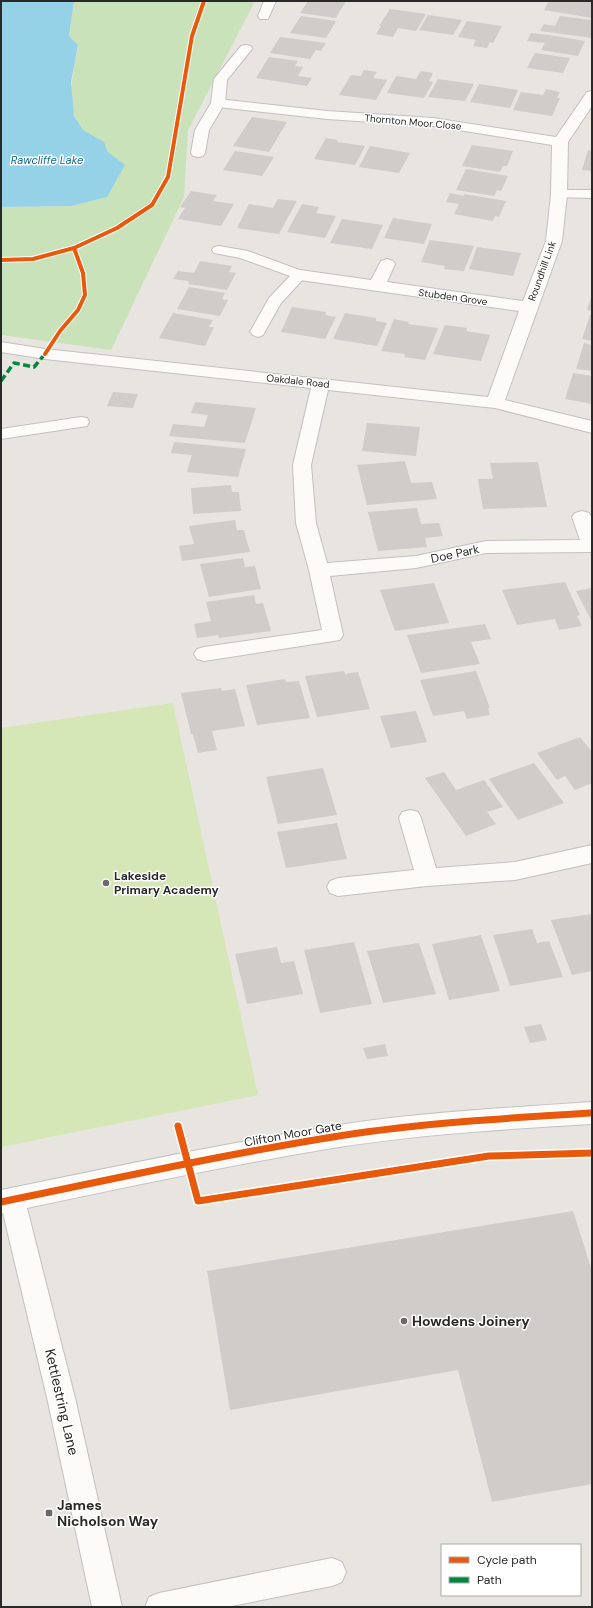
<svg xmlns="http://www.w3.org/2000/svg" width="593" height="1608" font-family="'DM Sans',sans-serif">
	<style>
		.green { fill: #cae2b9 }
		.pitch { fill: #d5e6b7 }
		.water { fill: #95d2e7 }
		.building { fill: #cfccc9 }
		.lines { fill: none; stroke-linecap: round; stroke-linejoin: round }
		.service-casing { stroke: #c2c0c1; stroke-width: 2 }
		.minor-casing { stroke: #c2c0c1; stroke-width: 2 }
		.tertiary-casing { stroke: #c2c0c1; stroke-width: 2 }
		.service { fill: #fcfbfa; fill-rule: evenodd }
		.minor { fill: #fcfbfa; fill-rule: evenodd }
		.tertiary { fill: #fcfbfa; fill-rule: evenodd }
		.quiet { stroke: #00873e; stroke-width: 3.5; stroke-dasharray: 7 3.5; stroke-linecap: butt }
		.cycleway-far1-casing { stroke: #fff; stroke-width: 6 }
		.cycleway-casing { stroke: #fff; stroke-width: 10 }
		.cycleway-far1 { stroke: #e8590c; stroke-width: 4 }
		.cycleway { stroke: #e8590c; stroke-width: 7 }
		.poi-dot { fill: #6c6a69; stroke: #fff; stroke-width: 1.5 }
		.labels { text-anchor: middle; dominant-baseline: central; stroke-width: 3; stroke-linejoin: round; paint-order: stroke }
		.far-street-label { font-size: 10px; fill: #292929; stroke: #fff }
		.far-water-label { font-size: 11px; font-style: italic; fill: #116995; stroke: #fff }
		.street-label { font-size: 12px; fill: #292929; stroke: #fff }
		.poi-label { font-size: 12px; font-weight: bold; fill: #292929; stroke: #fff; text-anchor: start }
		.near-poi-label { font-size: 14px; font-weight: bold; fill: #292929; stroke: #fff; text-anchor: start }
		.near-street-label { font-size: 14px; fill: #292929; stroke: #fff }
	</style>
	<rect width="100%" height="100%" fill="#e8e4e0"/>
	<!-- green -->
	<path class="green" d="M74 1H255L188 130 184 197 111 350 1 335V207L71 206 108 152C101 135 94 140 83 130 63 112 74 69 78 46L69 36Z"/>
	<!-- pitch -->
	<path class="pitch" d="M173 703 258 1095 1 1147V728Z"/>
	<!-- water -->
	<path class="water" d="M1 1H74L69 36 78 45 71 82 74 116 83 130 104 142 108 152 125 165 107 197 71 206 1 207Z"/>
	<!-- building -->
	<path class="building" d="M308 1H346L336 18 300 13Z
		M549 1 592 2V18L544 10Z
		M390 9 426 14 416 31 398 28 393 37 376 34 381 26H379Z
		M428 15 462 20 453 35 419 30Z
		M301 16 336 21 326 38 290 33Z
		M560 16 592 20V38L540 31 544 24 555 26Z
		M467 21 502 26 493 43 490 42 487 48 473 46 476 40 458 37Z
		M531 33 549 35 585 41 578 56 541 50 545 43 527 41Z
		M280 37 326 43 321 51 316 50 310 59 270 53Z
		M535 53 570 58 563 73 527 68Z
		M269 57 298 61 295 66 303 67 298 76 312 78 307 86 256 78Z
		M364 70 377 72 373 78 387 80 376 100 339 95 351 75 361 76Z
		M421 71 433 73 429 81 433 82 424 98 387 93 396 76 416 79Z
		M438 79 474 84 465 101 428 97Z
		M479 84 518 90 510 108 470 102Z
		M546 89 560 92 557 98H560L552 116 513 110 521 92 543 95Z
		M252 117 287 122 269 152 233 146Z
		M326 138 338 140 337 142 365 146 355 165 314 159Z
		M472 145 513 151 507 166H503L500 172 462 166Z
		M370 146 410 153 399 173 359 167Z
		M588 150 592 151V171L582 170Z
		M235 151 274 157 262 176 223 170Z
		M466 169 508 176 501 191 497 190 494 196 456 190Z
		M191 191 217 195 213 201 234 204 221 226 178 219 185 208 180 207Z
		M450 193 464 196V194L506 201 499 217 495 216 493 221 454 214 459 204 446 202Z
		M278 199 297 201 279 234 237 228 249 204 273 208Z
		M302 204 319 207 316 213 336 216 325 238 287 232Z
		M393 218 432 224 424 244 384 238Z
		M342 219 383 225 372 249 330 243Z
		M430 240 474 246 464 271 444 269 445 266 421 262Z
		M477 247 521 253 513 276 469 269Z
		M200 261 232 266 229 272 236 273 227 290 188 284 189 281 173 279 178 271 194 273Z
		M189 287 225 293 222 299 228 300 220 316 177 309Z
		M592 294V311L587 310Z
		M292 307 326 312 325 315 336 317 325 339 281 332Z
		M173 313 213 320 209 327H214L205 346 159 338Z
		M345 313 376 318V321L387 323 377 346 333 339Z
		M590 315H592V341L582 339Z
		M394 319 409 322 408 324 438 328 425 360 404 357 405 354 381 351Z
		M445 325 467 328 466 331 490 335 481 361 433 354Z
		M584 343 592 345V371L576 369Z
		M573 373 592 376V404L565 399Z
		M113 392 138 394 133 408 107 406Z
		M195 402 256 408 245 443 169 436 173 424 204 427 208 415 191 413Z
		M367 423 420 427 416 456 362 451Z
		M174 442 246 449 238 477 187 472 192 455 171 453Z
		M405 461 411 483 432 482 437 499 367 505 357 465Z
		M538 462 547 507 483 509 478 479H493L490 463Z
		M231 485 232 492H239L241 511 193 514 191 488Z
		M417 508 421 524 439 523 443 536 425 538 427 547 378 551 368 512Z
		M235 520 237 530H244L250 552 182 561 179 546 194 544 189 526Z
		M243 558 245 567 255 566 261 589 209 597 200 564Z
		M565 582 580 615 577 616 582 626 559 630 555 619 517 625 502 590Z
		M434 583 449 623 395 631 380 590Z
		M592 588V622L576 591Z
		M254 595 256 604 263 603 271 631 219 638 218 635 197 638 194 624 211 621 206 602Z
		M485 624 491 639 471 642 480 664 421 673 407 635Z
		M344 671 345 674 358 672 370 709 317 717 305 676Z
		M476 671 490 708H488L490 715 467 719 464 711 433 716 420 680Z
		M285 679 286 682 299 681 310 718 257 725 246 685Z
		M221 688 222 691 235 689 245 726 212 731 217 750 198 753 193 734H191L181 693Z
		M416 711 427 742 391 748 380 716Z
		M580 737 592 752V783L575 790 565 776 557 780 537 753Z
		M534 763 564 803 518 820 489 779Z
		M323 768 337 815 278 824 266 777Z
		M444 772 456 790 484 780 503 807 487 812 496 824 466 836 425 778Z
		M337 823 347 859 286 868 277 832Z
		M592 914V971L572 975 551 920Z
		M532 929 537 943 549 941 563 977 510 986 493 935Z
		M481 935 500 991 449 1000 432 944Z
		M354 942 372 1004 320 1013 304 950Z
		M419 943 436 994 383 1003 367 951Z
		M277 947 281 963 294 961 303 994 247 1004 235 954Z
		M541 1024 547 1040 530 1043 524 1027Z
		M385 1044 388 1056 367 1059 363 1048Z
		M573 1211 592 1271V1484L492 1502 458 1370 230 1410 207 1271Z"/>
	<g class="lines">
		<defs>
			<path id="service" d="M264 1H276L268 19H260L258 16Z
				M246 45 251 46 252 49 227 80 225 103 209 130 205 153 203 156 198 157 193 156 191 153 195 130 211 103 214 79 241 46Z
				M559 190H592V198L554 197 552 194 554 191Z
				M219 246 248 251 305 272 307 275 281 303 263 335 258 337 253 335 250 332 269 298 290 276 240 258 214 253 212 250 214 247Z
				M81 417 87 418 89 422 87 426 1 439V429Z
				M332 1558 342 1562 346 1572 342 1582 332 1586 227 1607H145L149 1597 159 1593Z"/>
			<path id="minor" d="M592 91V106L568 142 567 194 562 241 505 400 592 421V433L495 408 328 390 311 465 316 523 327 563 416 556 486 541 580 540 572 517 575 513 582 511 589 513 592 518V552L486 553 416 568 330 576 343 635 340 640 204 661 197 659 194 654 197 649 204 647 322 630 309 570 296 523 293 465 311 388 45 359 1 352V342L45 349 488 397 519 311 300 280 294 278 292 275 294 272 300 270 371 280 381 261 387 259 393 261 395 264 387 282 523 301 546 241 551 194 552 145 433 126 327 119 218 107 213 106 211 103 213 100 218 99 327 111 433 118 556 137 587 92Z
				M410 810 418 812 421 818 436 868 515 862 592 845V863L515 880 427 886 338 896 330 893 327 887 330 881 338 878 414 870 399 818 402 812Z"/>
			<path id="tertiary" d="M592 1102V1124C508 1129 423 1134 339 1147 235 1164 131 1186 27 1208L76 1402 122 1607H92L48 1402 3 1213 1 1214V1190C113 1167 226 1143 339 1125 423 1112 508 1108 592 1102Z"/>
		</defs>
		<!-- service casing -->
		<use href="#service" class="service-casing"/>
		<!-- minor casing -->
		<use href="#minor" class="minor-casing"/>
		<!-- tertiary casing -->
		<use href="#tertiary" class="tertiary-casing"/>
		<!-- service -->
		<use href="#service" class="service"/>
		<!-- minor -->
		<use href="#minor" class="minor"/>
		<!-- tertiary -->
		<use href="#tertiary" class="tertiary"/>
		<!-- quiet -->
		<path class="quiet" d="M1 381 14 363 34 367 45 354"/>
		<defs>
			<path id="cycleway-far1" d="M1 260 33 259 74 248
				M45 354 60 331 78 310 85 295 83 273 74 248 117 228 152 205 168 177 192 36 204 1"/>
			<path id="cycleway" d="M178 1126 198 1201 489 1156 592 1153
				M1 1202C113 1179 226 1154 339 1136 423 1123 508 1118 592 1113"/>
		</defs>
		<!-- cycleway-far1 casing -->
		<use href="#cycleway-far1" class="cycleway-far1-casing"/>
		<!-- cycleway casing -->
		<use href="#cycleway" class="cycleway-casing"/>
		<!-- cycleway-far1 -->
		<use href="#cycleway-far1" class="cycleway-far1"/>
		<!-- cycleway -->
		<use href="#cycleway" class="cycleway"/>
	</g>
	<!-- markers -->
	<g class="poi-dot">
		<circle cx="106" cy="883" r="4"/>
		<circle cx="404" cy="1321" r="4"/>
		<rect x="45" y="1509" width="8" height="8" rx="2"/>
	</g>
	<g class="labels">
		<!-- far-street labels -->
		<g class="far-street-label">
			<text transform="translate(413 122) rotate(5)">Thornton Moor Close</text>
			<text transform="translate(542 271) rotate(-70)">Roundhill Link</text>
			<text transform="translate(453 297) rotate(8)">Stubden Grove</text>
			<text transform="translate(298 381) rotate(6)">Oakdale Road</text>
		</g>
		<!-- far-water labels -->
		<g class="far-water-label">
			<text x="47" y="160">Rawcliffe Lake</text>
		</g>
		<!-- street labels -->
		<g class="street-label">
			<text transform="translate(455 554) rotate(-12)">Doe Park</text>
			<text transform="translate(293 1134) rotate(-10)">Clifton Moor Gate</text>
		</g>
		<!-- poi labels -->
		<g class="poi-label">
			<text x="114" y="876">Lakeside<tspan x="114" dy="14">Primary Academy</tspan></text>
		</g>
		<!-- near-poi labels -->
		<g class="near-poi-label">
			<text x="412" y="1321">Howdens Joinery</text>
			<text x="57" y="1505">James<tspan x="57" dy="16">Nicholson Way</tspan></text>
		</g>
		<!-- near-street labels -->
		<g class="near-street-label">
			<text transform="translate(62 1402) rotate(77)">Kettlestring Lane</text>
		</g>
	</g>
	<!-- border -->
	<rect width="593" height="1608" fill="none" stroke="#292929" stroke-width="4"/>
	<!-- legend -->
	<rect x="441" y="1544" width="140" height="52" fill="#ffffff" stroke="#a9a9a9"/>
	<rect x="449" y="1557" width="20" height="6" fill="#e8590c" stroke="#a9a9a9"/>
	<text x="477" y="1564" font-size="12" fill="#292929">Cycle path</text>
	<rect x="449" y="1577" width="20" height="6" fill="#00873e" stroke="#a9a9a9"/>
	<text x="477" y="1584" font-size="12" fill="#292929">Path</text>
</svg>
